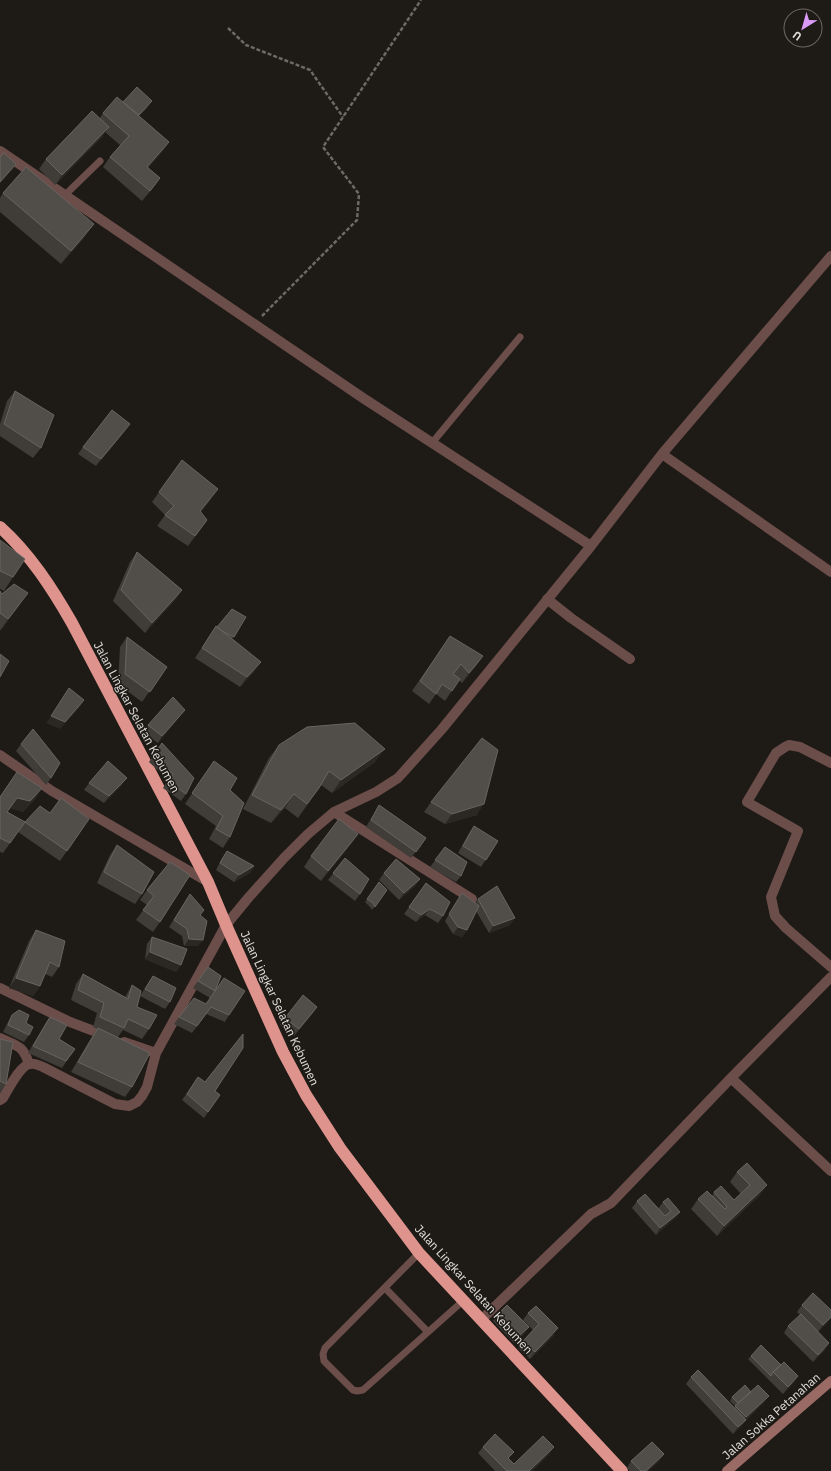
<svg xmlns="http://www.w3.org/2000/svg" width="831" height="1471" font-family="'IBM Plex Sans',sans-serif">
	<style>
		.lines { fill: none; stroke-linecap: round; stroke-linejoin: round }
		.path { stroke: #6d6966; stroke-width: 2.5; stroke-dasharray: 4 2; stroke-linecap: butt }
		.lane { stroke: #6b4d4a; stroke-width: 7 }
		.street { stroke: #6b4d4a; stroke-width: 10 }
		.secondary { stroke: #9a6a65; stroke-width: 10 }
		.highway { stroke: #de938d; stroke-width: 12 }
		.wall { fill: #403c38 }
		.shaded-wall { fill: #2b2723 }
		.building { fill: #514e4a; stroke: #686460 }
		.labels { text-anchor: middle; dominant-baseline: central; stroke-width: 3; stroke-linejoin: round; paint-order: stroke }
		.street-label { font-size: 12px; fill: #e0dedb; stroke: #1e1a16 }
	</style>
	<rect width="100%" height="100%" fill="#1e1a16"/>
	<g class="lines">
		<!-- path -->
		<path class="path" d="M228 28 246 45 310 70 343 117
			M262 316 357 220 359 194 323 147 421 0"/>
		<!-- lane -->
		<path class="lane" d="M65 195 100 161
			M432 443 520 337
			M419 1253 325 1348 323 1354 324 1361 353 1390 357 1391 363 1390 464 1300
			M385 1288 428 1332"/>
		<!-- street -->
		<path class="street" d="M0 151 363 398 591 546
			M662 454 831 256
			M547 599 571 618 630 659
			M0 755 52 791 208 882
			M831 763 800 747 789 745 785 747 776 753 747 802 798 831 771 897 775 916 786 928 831 967
			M334 812 472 899
			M0 988 70 1022 107 1036
			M0 1038C17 1046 23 1045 29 1064
			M124 1042 156 1053
			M731 1078 831 1171
			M0 1100 3 1098C8 1090 20 1065 30 1064 35 1063 41 1066 45 1068L115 1104 129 1106 137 1102 142 1096 147 1087 156 1053 226 925 249 897 284 858 308 834 334 812 376 792 398 778 442 729 591 546 662 454 831 572
			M482 1319 591 1214 611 1203 731 1078 831 977"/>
		<!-- secondary -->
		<path class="secondary" d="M727 1471 831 1381"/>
		<!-- highway -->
		<path class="highway" d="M0 527C30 554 52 588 72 623L208 882 226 925 283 1052 306 1095 340 1148 419 1253 622 1471"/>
	</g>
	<!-- wall -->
	<path class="wall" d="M123 102 147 108 139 116 169 142 162 152 148 168 160 178 153 188 142 201 103 167 110 157 120 145 105 132 102 137 55 185 39 169 46 159 100 118 103 113Z
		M3 193 84 238 61 264 0 212V198Z
		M15 391 41 448 33 458 0 436V424L7 401Z
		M125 431 96 466 78 454 83 447Z
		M182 460 211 499 201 512 200 530 188 546 157 526 165 515 152 502Z
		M0 540 13 577 4 591 0 589Z
		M137 552 182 590 175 600 145 633 113 601 130 562Z
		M0 591 2 594 19 606 0 631Z
		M246 617 232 639 254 672 240 687 195 658 216 626 217 627Z
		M450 636 483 656 476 666 462 683 459 680 445 701 436 694 429 704 412 691Z
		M127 637 167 667 142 702 118 684 120 647Z
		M180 716 158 743 143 732 148 725Z
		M162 743 186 794 181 801 163 788 168 780 149 762Z
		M21 744 51 778 46 785 16 751Z
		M279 745 375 762 332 793 321 785 298 818 285 808 271 823 243 809 269 758Z
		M214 761 230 790V837L223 848 209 839 216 826 185 804Z
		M89 783 122 785 104 803 84 790Z
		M42 788 35 799 23 812 10 808 7 812 25 822 50 813 89 819 60 861 18 832 3 853 0 852V796Z
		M431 802 477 815 445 824 424 812Z
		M379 805 426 838 411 858 366 827 375 812Z
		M474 826 498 841 481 867 458 853 469 833Z
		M358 834 351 844 321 881 304 867 311 856Z
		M117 845 142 894 135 904 97 883 110 855Z
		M445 847 461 876 456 882 430 867Z
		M227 851 254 866 250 873 234 882 216 870 222 858Z
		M345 858 360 894 355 901 328 880Z
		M170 862 160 922 153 932 136 920 147 905 140 900 147 890Z
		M384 873 420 879 415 886 399 900 379 880Z
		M379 882 387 890 372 910 370 907 365 902Z
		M426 883 443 916 438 923 425 915 416 922 404 914Z
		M462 893 475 903 478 899 510 925 489 933 476 911 467 930 462 937 453 934 445 921Z
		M190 894 200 915 198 946H184L182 936 169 927Z
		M36 930 59 967 52 977 45 974 40 986 33 996 9 988 29 941Z
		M152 937 181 965 176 972 145 959 147 944Z
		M208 967 215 991 229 1015 225 1022 206 1014 192 1033 174 1024 179 1017 206 1004 210 998 193 988Z
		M83 974 125 997 132 985 137 1007 149 1029 142 1039 123 1030 118 1037 132 1087 125 1097 71 1072 91 1038 97 1029 93 1027 97 1013 71 1000 76 984Z
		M153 976 170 1002 165 1009 140 996Z
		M317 1007 312 1014 294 1036 280 1025 285 1018Z
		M12 1015 26 1023 29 1035 24 1042 3 1032 8 1022Z
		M50 1017 59 1039 75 1049 62 1068 28 1053 45 1024Z
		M0 1039 6 1084 0 1093Z
		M198 1077 220 1095 204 1118 182 1100Z
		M737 1172 760 1195 717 1236 691 1209 698 1199 712 1196 714 1192 734 1200 741 1194 730 1182Z
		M637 1201 665 1216 658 1209 663 1202 680 1212 675 1218 656 1235 632 1208Z
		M802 1305 831 1310V1318L818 1332 825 1350 813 1362 784 1333 788 1326 800 1315 797 1312Z
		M528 1313 554 1335 530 1359 518 1348 523 1341 533 1330 523 1320Z
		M498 1314 524 1334 514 1343 493 1321Z
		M751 1356 781 1365 798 1376 793 1383 783 1394 748 1359Z
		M691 1377 734 1408 735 1406 730 1401 732 1397 751 1392 764 1402 746 1420 741 1426 733 1434 686 1384Z
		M483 1447 509 1459 514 1464 554 1447 549 1454 532 1471H495L478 1453Z
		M664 1454 659 1461 648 1471H630L627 1468 631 1461Z"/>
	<!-- shaded-wall -->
	<path class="shaded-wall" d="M152 101 147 108 132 124 137 117Z
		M109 127 102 137 55 185 62 175Z
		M169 142 162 152 140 177 147 167Z
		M16 164 12 170 0 184V182Z
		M94 224 84 238 61 264 71 251Z
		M130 424 125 431 96 466 101 459Z
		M218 489 211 499 193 521 200 511Z
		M207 520 200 530 188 546 195 536Z
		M182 590 175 600 145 633 152 623Z
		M28 593 19 606 0 631 8 619Z
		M483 656 476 666 462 683 469 673Z
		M261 662 254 672 240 687 247 677Z
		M84 700 80 707 60 729 46 723 51 716Z
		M185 710 180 716 158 743 162 736Z
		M385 749 375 762 332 793 341 780Z
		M127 778 122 785 104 803 109 796Z
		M42 788 35 799 23 812 9 808 17 798Z
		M294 794 285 808 271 823 281 810Z
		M484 804 477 815 445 824 452 814Z
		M358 834 351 844 321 881 328 871Z
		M254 866 250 873 234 882 239 875Z
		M420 879 415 886 399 900 404 893Z
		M430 909 425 915 416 922 421 915Z
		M515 918 510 925 489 933 493 926Z
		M458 927 467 930 462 937 453 934Z
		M189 939 203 940 198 946H184Z
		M150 952 181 965 176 972 145 959Z
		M16 978 40 986 33 996 9 988Z
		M317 1007 312 1014 294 1036 299 1029Z
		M767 1185 760 1195 717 1236 724 1226Z
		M680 1212 675 1218 656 1235 660 1228Z
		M831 1317 830 1320 818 1332 823 1325Z
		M529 1327 524 1334 514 1343 519 1336Z
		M558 1328 554 1335 530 1359 535 1352Z
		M829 1343 825 1350 813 1362 818 1355Z
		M798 1376 793 1383 783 1394 788 1387Z
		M769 1396 764 1402 741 1424 746 1417Z
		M746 1420 741 1426 733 1434 738 1427Z
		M554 1447 549 1454 532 1471H529Z
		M664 1454 659 1461 648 1471H646Z"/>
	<!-- building -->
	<path class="building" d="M137 87 152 101 139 115 123 102Z
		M117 97 169 142 147 167 160 178 150 191 110 157 129 136 103 113Z
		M92 111 109 127 62 175 46 159Z
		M4 153 16 164 0 182V157Z
		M26 167 94 224 71 251 3 193Z
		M15 391 54 415 41 448 4 424Z
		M112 410 130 424 101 459 83 447Z
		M182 460 218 489 200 511 207 520 195 536 165 515 174 506 159 492Z
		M0 540 25 559 13 577 0 571Z
		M137 552 182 590 152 623 121 590Z
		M14 584 28 593 8 619 0 613V591L2 594Z
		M232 609 246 617 234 637 222 631 217 627Z
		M216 626 261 662 247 677 202 648Z
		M450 636 483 656 469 673 461 664 453 674 460 679 452 691 442 684 436 694 420 681Z
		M127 637 167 667 150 692 125 674Z
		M0 654 9 661 0 677Z
		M69 688 84 700 65 722 51 716Z
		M173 697 185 710 162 736 148 725Z
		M355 723 385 749 341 780 329 771 319 788 307 804 294 794 281 810 252 795 279 745 307 727Z
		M33 729 60 763 51 778 21 744Z
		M482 738 498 750 484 804 452 814 431 802Z
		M162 743 194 778 186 794 168 781 173 774 154 755Z
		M108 761 127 778 109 796 89 783Z
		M214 761 237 778 230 790 244 803 230 837 216 829 223 816 192 793Z
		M17 772 42 788 30 801 17 798 7 812 25 822 10 843 0 838V797Z
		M61 798 89 819 67 851 25 822 40 806 50 813Z
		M379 805 426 838 416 852 371 820Z
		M339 819 358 834 328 871 311 856Z
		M474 826 498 841 486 860 463 846Z
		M117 845 154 872 142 894 104 872Z
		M445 847 467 862 461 876 435 860Z
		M227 851 254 866 239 875 220 863Z
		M345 858 369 879 360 894 333 873Z
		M396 859 420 879 404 893 384 873Z
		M170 862 190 875 160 922 143 910 154 896 147 890Z
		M379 882 387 890 375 907 373 903 367 899Z
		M426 883 450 902 443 916 430 909 421 915 409 907Z
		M497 886 515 918 493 926 478 899Z
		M462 893 479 906 467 930 458 927 449 914Z
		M190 894 204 910 200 915 207 921 203 940 189 939 187 929 174 920Z
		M36 930 65 941 59 967 50 962 40 986 16 978Z
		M152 937 187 949 181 965 150 952Z
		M208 967 221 976 215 991 224 978 245 991 229 1015 211 1007 197 1026 179 1017 194 998 206 1004 215 991 198 981Z
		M83 974 128 999 132 985 141 991 137 1007 157 1015 149 1029 128 1019 124 1028 100 1017 104 1003 78 990Z
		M153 976 176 988 170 1002 145 989Z
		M303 995 317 1007 299 1029 285 1018Z
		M19 1010 29 1015 26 1023 33 1027 29 1035 8 1025 12 1015Z
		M50 1017 67 1025 59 1039 75 1049 66 1061 33 1046Z
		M98 1028 150 1053 132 1087 78 1062Z
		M243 1034V1048L215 1091 220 1095 208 1112 187 1094 198 1077 205 1082Z
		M0 1039 13 1042 6 1084 0 1081Z
		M747 1163 767 1185 724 1226 698 1199 707 1191 725 1209 727 1207 714 1192 721 1186 734 1200 750 1185 737 1172Z
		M645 1194 665 1216 671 1211 663 1202 668 1198 680 1212 660 1228 637 1201Z
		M813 1293 831 1310V1317L823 1325 802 1305Z
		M507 1305 529 1327 519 1336 498 1314Z
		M536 1306 558 1328 535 1352 523 1341 539 1324 528 1313Z
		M801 1314 829 1343 818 1355 788 1326Z
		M761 1345 781 1365 773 1372 771 1376 751 1356Z
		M784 1362 798 1376 788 1387 773 1372Z
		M698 1370 746 1420 738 1427 691 1377Z
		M745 1385 751 1392 738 1403 732 1397Z
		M758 1385 769 1396 746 1417 735 1406Z
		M495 1434 514 1452 508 1458 514 1464 543 1436 554 1447 529 1471H507L483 1447Z
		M652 1442 664 1454 646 1471H641L631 1461Z"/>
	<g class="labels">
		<!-- street labels -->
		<g class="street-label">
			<text transform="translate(137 717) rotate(62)">Jalan Lingkar Selatan Kebumen</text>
			<text transform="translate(280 1008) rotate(65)">Jalan Lingkar Selatan Kebumen</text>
			<text transform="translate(474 1289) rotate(48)">Jalan Lingkar Selatan Kebumen</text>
			<text transform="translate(771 1416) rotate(-41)">Jalan Sokka Petanahan</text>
		</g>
	</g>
	<!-- north arrow -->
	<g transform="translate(803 28) rotate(217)"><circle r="19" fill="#1e1a16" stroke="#6c6865"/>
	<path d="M0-3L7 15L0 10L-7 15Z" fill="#db9af6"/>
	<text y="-6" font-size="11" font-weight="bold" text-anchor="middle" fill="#e0dedb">U</text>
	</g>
</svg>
